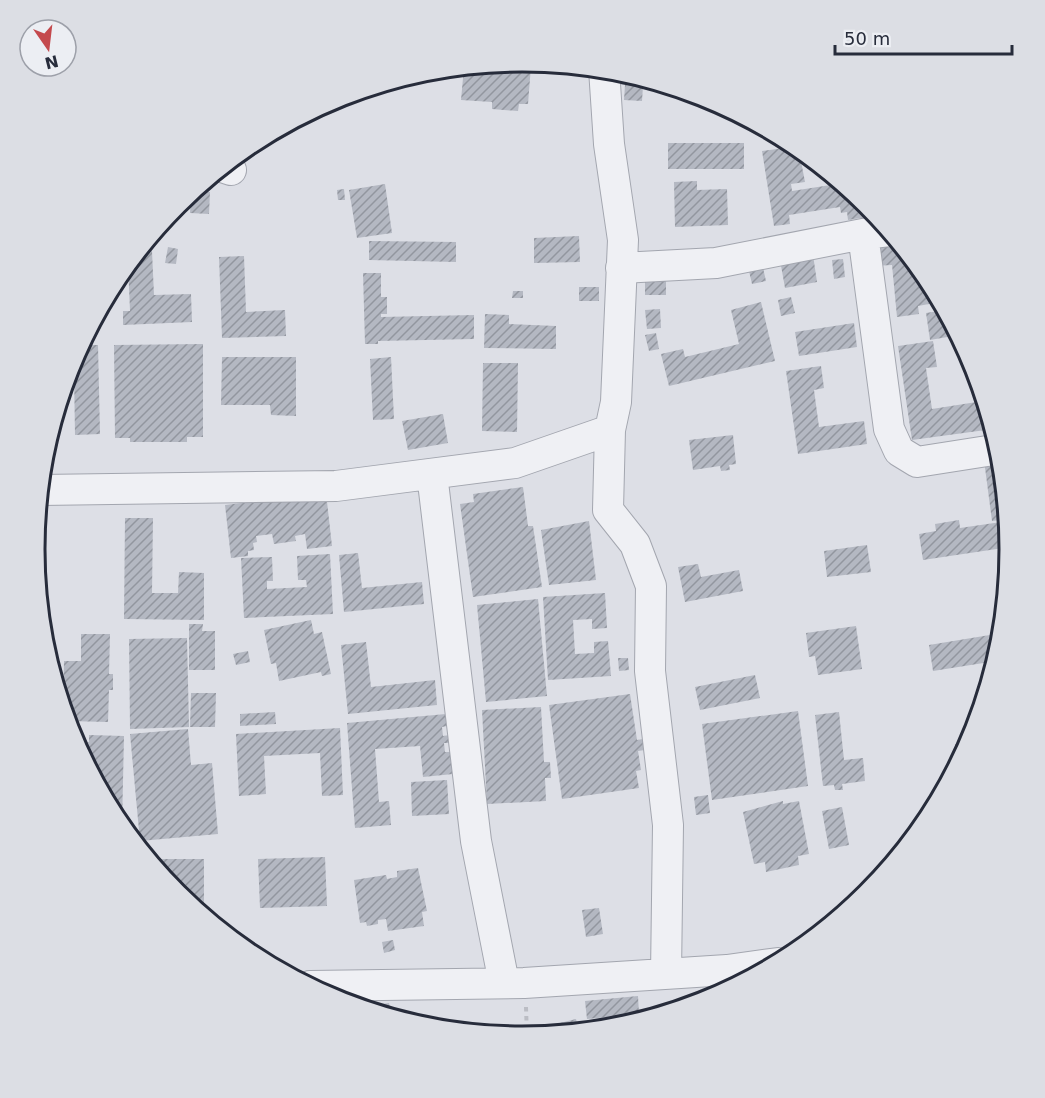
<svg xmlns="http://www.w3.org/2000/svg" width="1045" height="1098" font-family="'DejaVu Sans',sans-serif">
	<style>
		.building { fill: url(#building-hatch) }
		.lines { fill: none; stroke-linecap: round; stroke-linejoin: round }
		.minor-casing { stroke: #a3a6af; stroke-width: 32 }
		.path { stroke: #bbbdc4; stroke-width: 4; stroke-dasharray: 4.5 4.5; stroke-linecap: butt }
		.minor { stroke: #eff0f4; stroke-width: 30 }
		.rim { fill: none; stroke: #272c3b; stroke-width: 3 }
	</style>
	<defs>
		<pattern id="building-hatch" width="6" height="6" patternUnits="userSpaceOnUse" patternTransform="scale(1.5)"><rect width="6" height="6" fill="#b4b8c2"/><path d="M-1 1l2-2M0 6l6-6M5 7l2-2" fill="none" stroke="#92969f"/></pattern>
	</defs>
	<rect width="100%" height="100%" fill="#dddfe6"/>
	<!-- building -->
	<path class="building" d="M505 63 531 66 528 104H519L518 111 492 109V102L461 100 464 67Z
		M617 72 638 76 637 85 643 86 642 101 624 100 625 85 616 84Z
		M668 143H744V169H668Z
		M792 147 794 157 800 156 805 182 791 184 792 191 837 184 836 181 839 180 868 204 871 208 872 216 848 220 847 212 841 213 840 207 789 215 790 224 774 226 762 151Z
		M697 181V190L727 189 728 225 675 227 674 182Z
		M385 184 392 233 357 238 349 190Z
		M344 189 345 200H338L337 190Z
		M193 191 210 192 209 214 190 213 191 193Z
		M579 236 580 262 534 263V238Z
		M896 238 926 275 929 304 918 306 919 314 897 317 892 265 873 266 871 241Z
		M369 241 456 242V262L369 260Z
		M168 247 178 249 176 264 165 263Z
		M152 251 154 295 191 294 192 322 123 325V311H130L128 264 138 252Z
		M813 255 817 282 785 288 780 260Z
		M244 256 246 312 285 310 286 336 222 338 219 257Z
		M843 259 845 277 834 279 832 260Z
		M763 268 766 281 752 284 749 271Z
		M363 273H381V297H387V314H381V317L474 315V339L378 341V344H365Z
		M645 278H666V295H645Z
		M579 287H599V301H579Z
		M513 291H523V298H512Z
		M791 297 795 313 781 316 778 300Z
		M761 302 775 361 669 386 661 354 683 349 685 357 739 344 731 310Z
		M660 309 661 328 647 329 645 310Z
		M945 310 959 335 930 340 926 313Z
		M485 314 509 315V324L556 326V349L484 348Z
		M94 321V337H85Z
		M854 323 857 347 799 356 795 332Z
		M656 333 659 349 649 351 645 335Z
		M933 341 937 367 926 368 932 409 983 401 984 396 993 429 912 440 898 346Z
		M203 344V437H187V442H130V438H115L114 345Z
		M81 345H98L100 434 75 435 74 372H69Z
		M222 357H296V416L271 415 270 405H221Z
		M391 357 394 419 373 420 370 359Z
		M483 363H518L517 432 482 431Z
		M821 366 824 388 814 390 819 427 864 421 867 444 798 454 786 371Z
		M443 414 448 443 408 450 402 421Z
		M733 435 736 464 729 465 730 470 721 471 720 466 693 470 689 440Z
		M1002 458 1008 519 992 521 984 460Z
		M523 487 528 526H533L542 587 473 597 460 504 474 502 473 494Z
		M326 493 332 546 307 549 305 534 295 536 296 541 274 544 272 534 256 536 257 542 253 543 254 550 248 551V556L231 558 225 505Z
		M125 518H153L152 593H178L179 572 204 573V620L124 619Z
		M959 520 960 528 1008 521 1010 547 923 560 919 534 936 531 935 524Z
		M589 521 596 580 549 585 541 530Z
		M867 545 871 572 827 577 824 551Z
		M358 553 362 588 422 582 424 604 344 612 339 555Z
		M330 554 333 614 244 618 241 558 272 557 273 581H267V589L307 587 306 580H298L297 556Z
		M698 564 701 577 739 570 743 591 685 602 678 567Z
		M605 593 607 628 592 629V619L573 620 575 654 594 653V642L608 641 611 676 548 680 543 597Z
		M538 599 547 696 486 702 477 605Z
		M311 620 314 634 322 632 331 674 322 676 321 672 279 681 276 663 271 664 264 630Z
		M189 624H203L202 631H215V670H189Z
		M42 625H51L50 638H43Z
		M856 626 862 669 818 675 815 656 809 657 806 633Z
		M1002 633 996 661 933 671 929 645Z
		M81 634H110L109 674H113V690H109L108 722 67 721 63 708 64 661H81Z
		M187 638 189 727 130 729 129 639Z
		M366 642 371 687 435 680 437 705 348 714 341 645Z
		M248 651 250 662 236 665 233 654Z
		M618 658H628L629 670 619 671Z
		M755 675 760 698 700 710 695 687Z
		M191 693H216L215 727H190Z
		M630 694 637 740 643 739 645 750 638 751 641 770 636 771 639 788 562 799 549 705Z
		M541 707 544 762H550L551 778H545L546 801 487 804 482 710Z
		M798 711 808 786 712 800 702 724Z
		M275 712 276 724 240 726V714Z
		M839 712 844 760 863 758 865 781 842 784 843 790H835L834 785 823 786 815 715Z
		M446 714 447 726 442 727 443 736 450 735V743H444L445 752H451L453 774 423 777 420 746 375 749 379 802 389 801 391 825 355 828 347 723Z
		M340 728 343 795 322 796 320 753 264 756 266 794 239 796 236 734Z
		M188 729 191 765 212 763 218 834 140 841 130 734Z
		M89 735 124 736 122 827 117 820 75 742H89Z
		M970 742 968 745 958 764 955 744Z
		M447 780 449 814 412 816 411 782Z
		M708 795 710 813 696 815 694 797Z
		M783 801V804L799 801 809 854 798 856 799 865 766 872 765 862 754 864 743 812Z
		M842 807 849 845 829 849 822 811Z
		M325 857 327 906 260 908 258 859Z
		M149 859H204V915L177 894Z
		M418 868 427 911 422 912 424 926 388 931 386 919 378 920V924L367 926 366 922 360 923 354 880 386 875 387 879 397 877V871Z
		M599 908 603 934 586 937 582 910Z
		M393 940 395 950 384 953 382 942Z
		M708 992 710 999 697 1004 695 995Z
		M638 996 639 1014 587 1019 585 1001Z
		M389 1003 391 1017 361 1007Z
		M576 1019 579 1031 550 1034 548 1026Z"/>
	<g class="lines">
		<defs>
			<path id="minor" d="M604 69 609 144 623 240 616 402 610 430 608 510 635 544 651 586 650 671 668 825 666 974
				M222 167 231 170
				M863 234 889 429 899 451 917 462 1000 449
				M621 268 716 263 863 234 890 231
				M432 474 476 841 504 983
				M40 490 336 486 515 463 610 430
				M310 986 524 983 727 970 778 963"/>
		</defs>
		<!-- minor casing -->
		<use href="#minor" class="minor-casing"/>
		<!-- path -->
		<path class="path" d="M526 1007 527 1037"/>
		<!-- minor -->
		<use href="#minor" class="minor"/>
	</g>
	<!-- crop -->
	<path d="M0 0H1045V1098H0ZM45 549a477 477 0 1 1 954 0a477 477 0 1 1-954 0Z" fill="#dcdee4" fill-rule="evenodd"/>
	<path class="rim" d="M45 549a477 477 0 1 1 954 0a477 477 0 1 1-954 0Z"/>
	<!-- north arrow -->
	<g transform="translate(48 48) rotate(166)"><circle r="28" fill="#eceef3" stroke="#9da0a9" stroke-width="1.5"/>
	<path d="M0-4.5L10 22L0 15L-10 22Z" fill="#c4494d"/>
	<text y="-9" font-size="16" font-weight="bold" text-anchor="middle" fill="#272c3b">N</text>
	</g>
	<!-- scale -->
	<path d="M835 45v9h177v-9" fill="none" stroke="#272c3b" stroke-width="3"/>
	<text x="844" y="45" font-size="18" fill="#272c3b" stroke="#eceef3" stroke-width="4.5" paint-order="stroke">50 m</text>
</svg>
